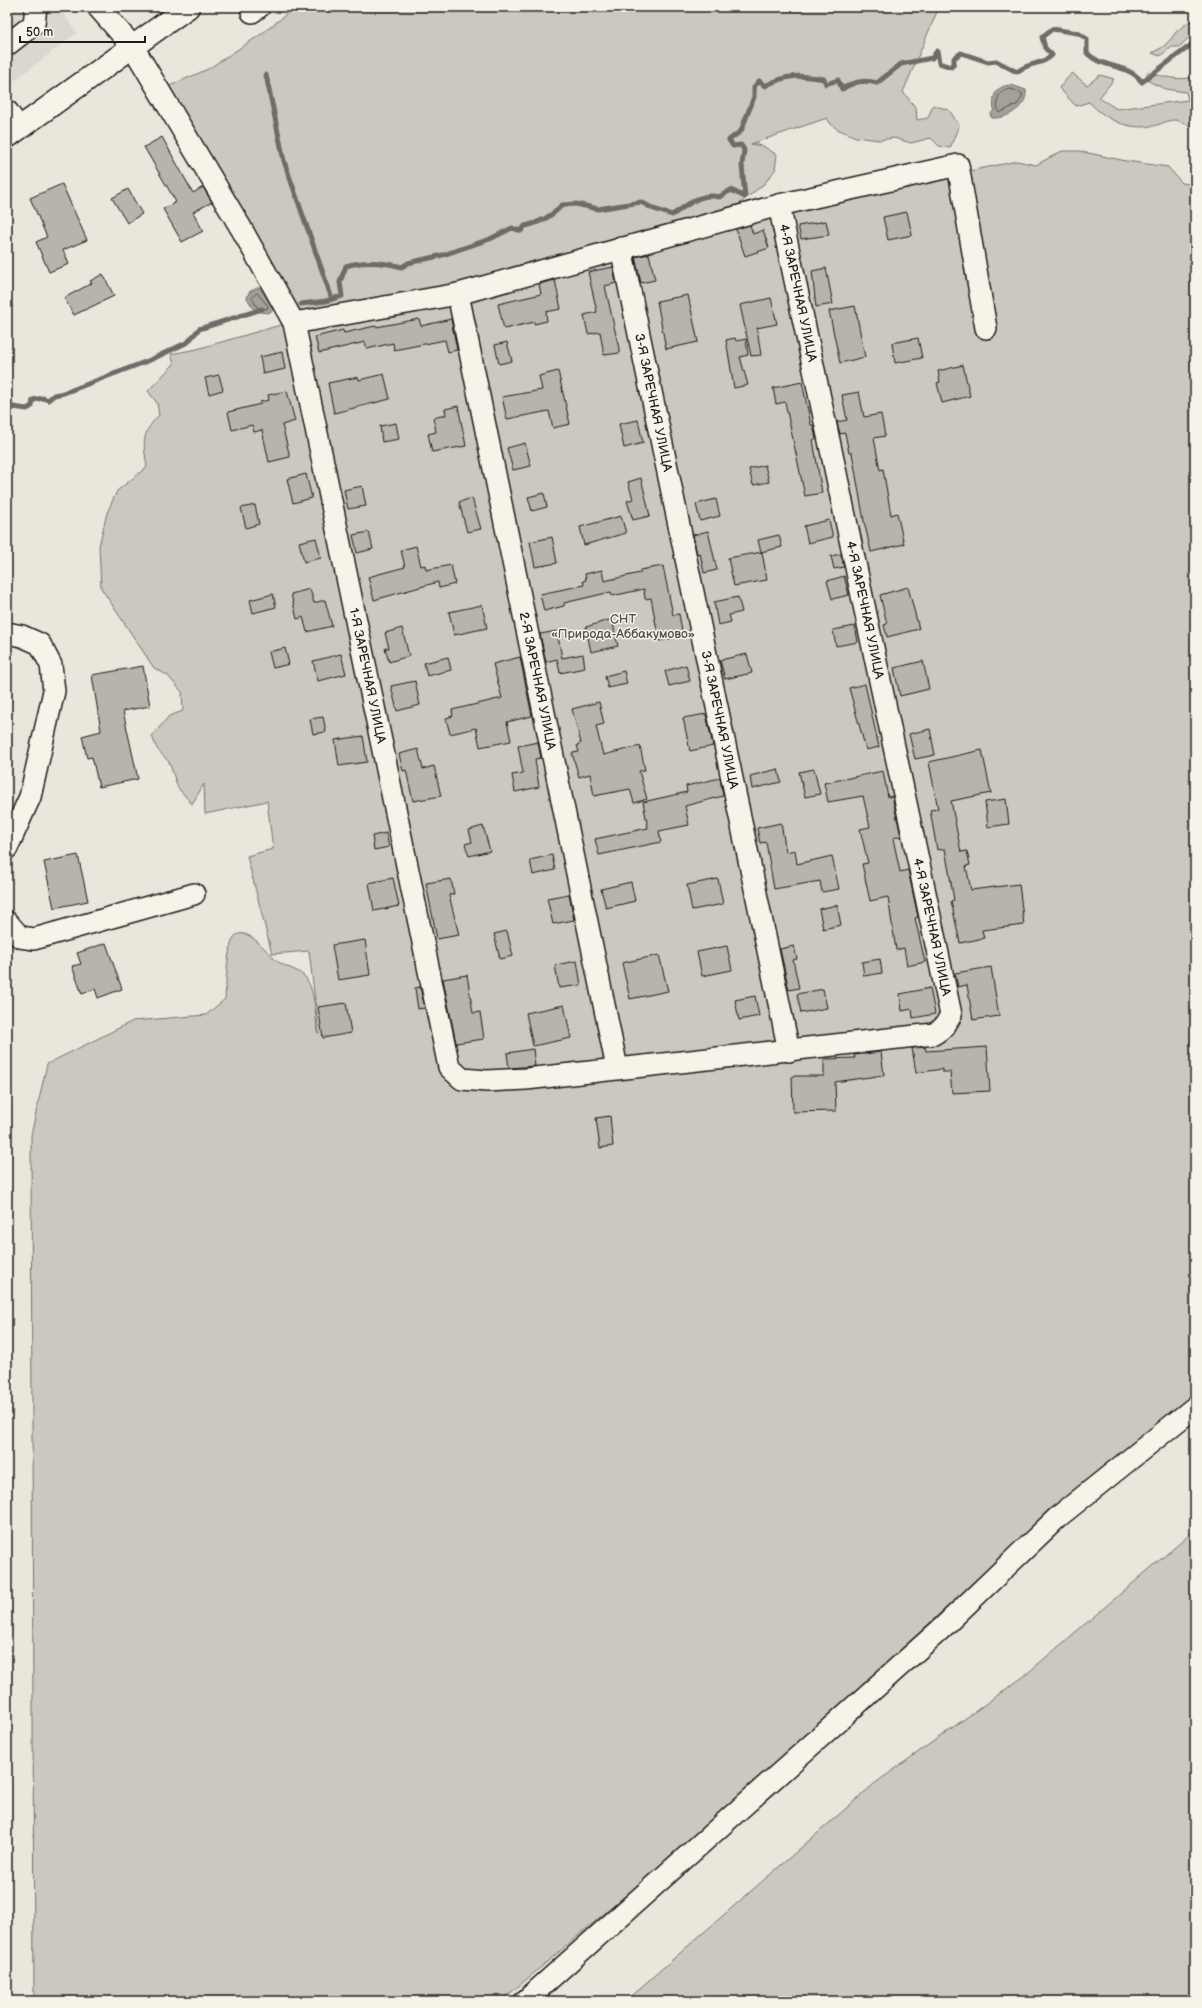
<svg xmlns="http://www.w3.org/2000/svg" width="1202" height="2008" font-family="'Balsamiq Sans',sans-serif">
	<style>
		.built { fill: #dad7ce }
		.green { fill: #ccc8c0; stroke: #74726e }
		.water { fill: #a3a19a; stroke: #6d6c68 }
		.lines { fill: none; stroke-linecap: round; stroke-linejoin: round }
		.shore { stroke: #52514e; stroke-width: 1 }
		.stream { stroke: #6d6c68; stroke-width: 5 }
		.building { fill: #b6b4ac; stroke: #1c1c1c }
		.minor-casing { stroke: #1c1c1c; stroke-width: 24 }
		.major-casing { stroke: #1c1c1c; stroke-width: 25 }
		.minor { stroke: #f7f3e8; stroke-width: 21 }
		.major { stroke: #f7f3e8; stroke-width: 22 }
		.labels { text-anchor: middle; dominant-baseline: central; stroke-width: 3; stroke-linejoin: round; paint-order: stroke }
		.street-label { font-size: 13px; fill: #1c1c1c; stroke: #f7f3e8 }
		.park-label { font-size: 13px; fill: #51504d; stroke: #f7f3e8 }
	</style>
	<rect width="100%" height="100%" fill="#eae6dc"/>
	<filter id="ink" filterUnits="userSpaceOnUse"><feTurbulence type="fractalNoise" baseFrequency=".025" numOctaves="2"/><feDisplacementMap in="SourceGraphic" scale="8" xChannelSelector="R" yChannelSelector="G"/><feConvolveMatrix kernelMatrix="1 2 1 2 8 2 1 2 1" color-interpolation-filters="sRGB"/></filter>
	<g filter="url(#ink)">
		<!-- built -->
		<path class="built" d="M7 7H58L77 33 7 86Z"/>
		<!-- green -->
		<path class="green" d="M292 7H939L903 92 916 108 917 120 928 118 933 105 949 110 959 125 950 148 939 146 931 138 911 143 894 138 879 140 856 137 837 129 830 123 827 118 751 144 763 146 777 155 775 170 764 184 739 204 962 156 965 172 1017 161 1036 165 1062 151H1079L1126 161 1168 167 1182 183 1195 185V1397L1056 1506 742 1797 501 2001H34L31 1135 47 1064 133 1021 206 1015 225 999C226 986 227 944 235 936 248 925 269 955 277 961 286 968 298 969 306 978 315 991 316 1017 317 1032L319 1033 309 951 272 954 247 856 273 849 267 801 205 814 204 784 192 804 178 788 169 762 157 749 152 736 169 716 183 711 182 692 167 675 154 668 101 588 99 546 107 513 117 491 147 467C143 442 141 434 159 415L157 403 148 391 174 364 171 354 197 349 284 324 165 88 208 69 260 35 282 18Z
			M1195 17V32L1179 47H1172L1160 56 1152 53 1163 47 1171 39 1176 32Z
			M1148 72C1164 77 1178 81 1195 77V106L1191 110 1194 128C1188 126 1180 120 1174 120 1167 120 1160 125 1153 126 1127 130 1106 120 1089 102L1076 106 1059 88 1072 73 1087 85 1100 75 1114 79 1099 98 1117 109 1188 100 1186 92 1165 89 1144 79Z
			M1195 1530V2001H625L874 1784 1023 1677Z"/>
		<!-- water -->
		<path class="water" d="M1011 85 1026 90C1028 107 1007 119 992 118L990 115 994 110C992 96 995 86 1011 85Z
			M259 287 275 309 268 313 255 311 247 298 249 292Z"/>
		<g class="lines">
			<!-- shore -->
			<path class="shore" d="M1011 89 1022 93V97L1018 104 999 113C995 102 997 90 1011 89Z
				M257 293 268 306 267 309 257 307 252 298Z"/>
			<!-- stream -->
			<path class="stream" d="M266 75 284 161 332 299
				M301 304 326 301 342 296 340 282 346 266C365 260 383 262 402 267L408 263 443 255 490 239 512 228 521 231 525 226C540 223 552 216 562 205L576 204 598 209 641 202 654 209 672 215C687 206 699 192 719 197L731 190 745 197 742 165 744 150 741 145 733 146 729 140 741 131 754 97V87L759 81 765 86C788 74 799 75 824 79L826 84 838 80 842 89C854 82 863 79 877 83L901 64 932 58 937 51 939 63 951 67 954 64V58L961 53 988 62 996 61 1017 72C1030 61 1042 66 1052 55L1045 48 1042 37 1052 29 1078 33 1087 39V53C1102 69 1128 63 1142 82L1195 42
				M7 411 13 407 27 409 32 406 33 400 43 398 48 400 54 395 64 393 150 360 188 342 199 329 262 309"/>
		</g>
		<!-- building -->
		<path class="building" d="M162 137 193 193 203 187 212 202 193 212 203 231 182 242 163 209 176 202 144 147Z
			M62 184 87 240 63 250 69 264 49 272 36 242 47 237 30 198Z
			M128 189 142 214 127 223 112 198Z
			M907 212 912 235 888 240 883 217Z
			M826 221 829 235 801 239 798 226Z
			M750 225 753 234 763 230 769 248 745 256 736 229Z
			M649 254 655 280 641 283 635 257Z
			M613 267 616 283 605 286 620 353 604 355 600 332 588 334 584 315 597 312 588 272Z
			M826 268 833 304 816 307 812 271Z
			M103 274 114 296 74 315 64 298 92 283 90 281Z
			M555 280 561 309 546 312 547 321 534 324V322L504 329 498 304 541 294 539 284Z
			M688 295 698 342 666 349 657 301Z
			M771 298 777 324 757 328 761 355 751 356 740 305Z
			M855 306 865 357 840 363 829 311Z
			M419 319 421 326 451 319 457 350 448 352 445 340 394 350 393 343 367 349 365 342 319 353 315 337 343 330 344 333 375 326 376 327Z
			M735 338 736 341 746 339 748 355 740 357 748 385 734 388 726 340Z
			M918 338 922 358 895 363 892 343Z
			M507 342 512 361 499 364 495 345Z
			M282 352 285 369 263 374 260 357Z
			M963 365 970 396 942 403 937 383 940 382 938 371Z
			M558 371 570 424 553 428 549 411 507 419 502 397 542 390 539 376Z
			M384 374 390 399 334 413 328 383 358 377 359 380Z
			M219 375 223 390 209 394 205 378Z
			M802 382 811 425H813L816 439 813 440 822 493 805 496 785 402 776 404 773 388Z
			M287 391 295 421 282 425 290 457 269 462 262 430 254 432 252 425 232 430 228 412 261 404 260 402 269 400 268 395Z
			M859 392 864 417 881 414 885 436 874 438 880 470 883 469 891 515 897 513 904 544 871 552 864 521 852 453H849L845 433 840 434 837 422 847 420 842 395Z
			M458 406 466 446 432 452 428 434 436 432 433 418 446 415 445 409Z
			M638 420 643 443 624 448 619 424Z
			M396 423 399 439 382 442 380 426Z
			M525 443 531 466 513 470 507 448Z
			M765 465 769 482 753 485 749 469Z
			M306 474 312 498 293 503 287 479Z
			M641 478 650 516 633 520 627 501 633 499 628 482Z
			M362 486 366 506 348 509 344 490Z
			M544 493 547 507 532 511 528 497Z
			M472 498 481 529 467 532 459 502Z
			M716 499 720 516 700 521 696 504Z
			M255 505 259 524 246 528 241 508Z
			M621 516 626 533 584 545 580 527Z
			M829 520 833 537 808 543 804 526Z
			M708 531 717 570 704 573 700 553 697 554 693 535Z
			M369 532 373 549 357 553 353 535Z
			M779 535 782 547 761 552 758 540Z
			M552 537 557 563 535 567 530 542Z
			M316 538 321 558 304 562 299 542Z
			M416 546 421 566 425 565 426 570 451 565 455 584 439 588 438 582 374 600 368 577 405 567 401 550Z
			M762 552 767 580 734 586 728 558Z
			M841 554 844 567 834 569 831 556Z
			M663 566 673 615 679 614 683 636 659 641 651 598 645 599 644 589 612 596 611 592 564 603V606L544 611 540 594 584 585 583 581 586 580 585 574 602 570 604 581 640 573V570Z
			M844 576 849 595 832 599 827 581Z
			M908 587 919 629 887 637 884 625 887 624 880 595Z
			M310 589 314 603 325 600 332 626 307 632 303 617 297 619 291 594Z
			M273 594 276 607 253 613 250 600Z
			M738 597 742 612 729 615 731 622 718 625 714 602Z
			M482 605 487 628 454 635 449 612Z
			M612 619 618 646 591 652 586 627Z
			M855 626 858 642 836 646 833 630Z
			M402 628 409 656 389 662 385 648H389L385 633Z
			M557 631 562 658 583 654 585 668 560 673 557 659 546 662 540 634Z
			M285 648 289 664 273 668 269 652Z
			M341 654 346 674 318 681 313 661Z
			M747 654 752 673 725 679 720 660Z
			M448 657 451 670 427 676 424 663Z
			M520 657 532 716 507 722 511 741 480 747 476 728 450 734 446 718 453 716 452 710 502 698 493 664Z
			M923 661 929 689 900 696 894 668Z
			M686 665 690 681 669 686 665 671Z
			M143 666 150 706 123 711 138 779 99 787 92 757 87 758 82 736 101 731 92 675Z
			M624 671 627 684 608 688 605 676Z
			M415 681 420 705 397 711 391 686Z
			M865 684 879 747 866 750 849 688Z
			M599 702 604 724 596 726 603 755 640 746 645 770 639 771 647 799 634 803 630 789 594 796 590 774 579 777 572 753 579 752 577 745 581 743 572 709Z
			M706 714 713 746 690 751 683 718Z
			M323 717 326 732 313 734 310 719Z
			M930 729 935 755 915 759 909 734Z
			M363 736 367 762 339 766 335 740Z
			M538 742 541 758 535 759 539 787 515 792 512 775 523 773 518 746Z
			M418 749 423 769 434 766 441 796 413 801 406 770 403 771 399 754Z
			M982 750 991 793 951 801 961 852 967 851 970 865 966 866 971 890 1019 884 1024 925 982 930 984 938 960 943 951 901 954 900 945 849 937 850 930 810 938 809 929 762Z
			M778 769 781 782 752 789 750 776Z
			M814 769 820 794 805 797 799 772Z
			M883 771 888 797 892 796 901 836 893 838 900 872 908 870 918 917 915 918 925 962 907 966 904 948 896 950 888 897 870 901 862 864 868 863 860 829 870 827 863 796 828 802 824 783Z
			M720 778 723 796 685 806 689 825 659 831 661 842 599 855 595 839 648 828 643 802 687 792 686 786Z
			M1006 799 1009 824 988 827 985 802Z
			M781 823 786 852 795 850 797 864 832 856 839 889 822 892 820 881 774 889 766 842 760 843 757 828Z
			M483 826 490 851 469 856 465 844 472 842 469 830Z
			M386 833 389 847 374 850 372 836Z
			M78 855 88 901 54 908 44 862Z
			M552 855 555 870 533 875 530 860Z
			M393 878 399 906 374 911 369 883Z
			M451 879 454 894 449 895 459 935 437 939 426 883Z
			M718 879 723 904 692 910 687 885Z
			M631 882 635 901 606 908 601 889Z
			M569 894 574 920 553 924 547 898Z
			M837 905 841 925 823 929 819 909Z
			M507 931 513 956 500 959 494 934Z
			M365 940 370 975 338 980 332 945Z
			M106 943 122 989 98 998 95 989 82 994 72 966 81 964 77 953Z
			M727 946 732 970 702 976 697 952Z
			M794 946 797 959 793 960 799 988 789 990 780 949Z
			M659 955 668 991 630 999 622 963Z
			M880 959 882 973 864 976 862 962Z
			M577 961 581 985 559 988 555 965Z
			M991 967 999 1016 973 1020 967 985 958 987 955 973Z
			M467 975 473 1013 480 1012 484 1039 456 1043 443 979Z
			M420 987 425 1008 418 1009 415 988Z
			M930 988 935 1014 913 1018 912 1009 902 1011 900 994Z
			M823 989 827 1008 801 1013 797 994Z
			M755 996 759 1016 739 1020 735 1000Z
			M346 1003 351 1033 323 1038 318 1007Z
			M564 1005 571 1038 533 1046 526 1013Z
			M925 1047 926 1051 987 1047 990 1091 952 1093 950 1072H942V1069L916 1073 912 1048Z
			M533 1049 535 1066 509 1068 507 1053Z
			M881 1052 884 1075 835 1082 836 1111 793 1112 792 1076H824V1059L855 1058 854 1055Z
			M610 1116 613 1146 600 1148 596 1118Z"/>
		<g class="lines">
			<defs>
				<g id="minor">
					<path id="s1" d="M98 7 133 47 241 228 294 323 449 1067 462 1079 487 1081 526 1079 934 1034 944 1027 951 1015 779 205"/>
					<path d="M252 12 259 7"/>
					<path d="M7 45 34 24 36 7"/>
					<path d="M7 111 19 128"/>
					<path id="s2" d="M621 248 789 1051"/>
					<path id="s3" d="M458 294 617 1068"/>
					<path d="M294 323 458 294 779 205 958 165 986 328"/>
					<path d="M7 633 22 636 40 644 51 665 54 691 30 797 7 848"/>
					<path d="M7 922 20 937 34 939 194 894"/>
					<path d="M525 2001 941 1629 1058 1517 1195 1407"/>
				</g>
				<path id="major" d="M7 137 188 7"/>
			</defs>
			<!-- minor casing -->
			<use href="#minor" class="minor-casing"/>
			<!-- major casing -->
			<use href="#major" class="major-casing"/>
			<!-- minor -->
			<use href="#minor" class="minor"/>
			<!-- major -->
			<use href="#major" class="major"/>
		</g>
	</g>
	<g class="labels">
		<!-- street labels -->
		<g class="street-label">
			<text transform="translate(798 293) rotate(78)">4-Я ЗАРЕЧНАЯ УЛИЦА</text>
			<text stroke="none"><textPath href="#s2" startOffset="158">3-Я ЗАРЕЧНАЯ УЛИЦА</textPath></text>
			<text transform="translate(865 610) rotate(78)">4-Я ЗАРЕЧНАЯ УЛИЦА</text>
			<text stroke="none"><textPath href="#s1" startOffset="733">1-Я ЗАРЕЧНАЯ УЛИЦА</textPath></text>
			<text stroke="none"><textPath href="#s3" startOffset="395">2-Я ЗАРЕЧНАЯ УЛИЦА</textPath></text>
			<text stroke="none"><textPath href="#s2" startOffset="482">3-Я ЗАРЕЧНАЯ УЛИЦА</textPath></text>
			<text transform="translate(932 927) rotate(78)">4-Я ЗАРЕЧНАЯ УЛИЦА</text>
		</g>
		<!-- park labels -->
		<g class="park-label">
			<text x="623" y="619">СНТ<tspan x="623" dy="15">«Природа-Аббакумово»</tspan></text>
		</g>
	</g>
	<!-- margin -->
	<rect width="1202" height="2008" fill="none" stroke="#f7f3e8" stroke-width="24"/>
	<rect x="12" y="12" width="1178" height="1984" fill="none" stroke="#1c1c1c" stroke-width="1.5" filter="url(#ink)"/>
	<!-- scale -->
	<path d="M20 36v6h125v-6" fill="none" stroke="#1c1c1c" stroke-width="2"/>
	<text x="26" y="36" font-size="12" fill="#1c1c1c" stroke="#f7f3e8" stroke-width="3" paint-order="stroke">50 m</text>
</svg>
